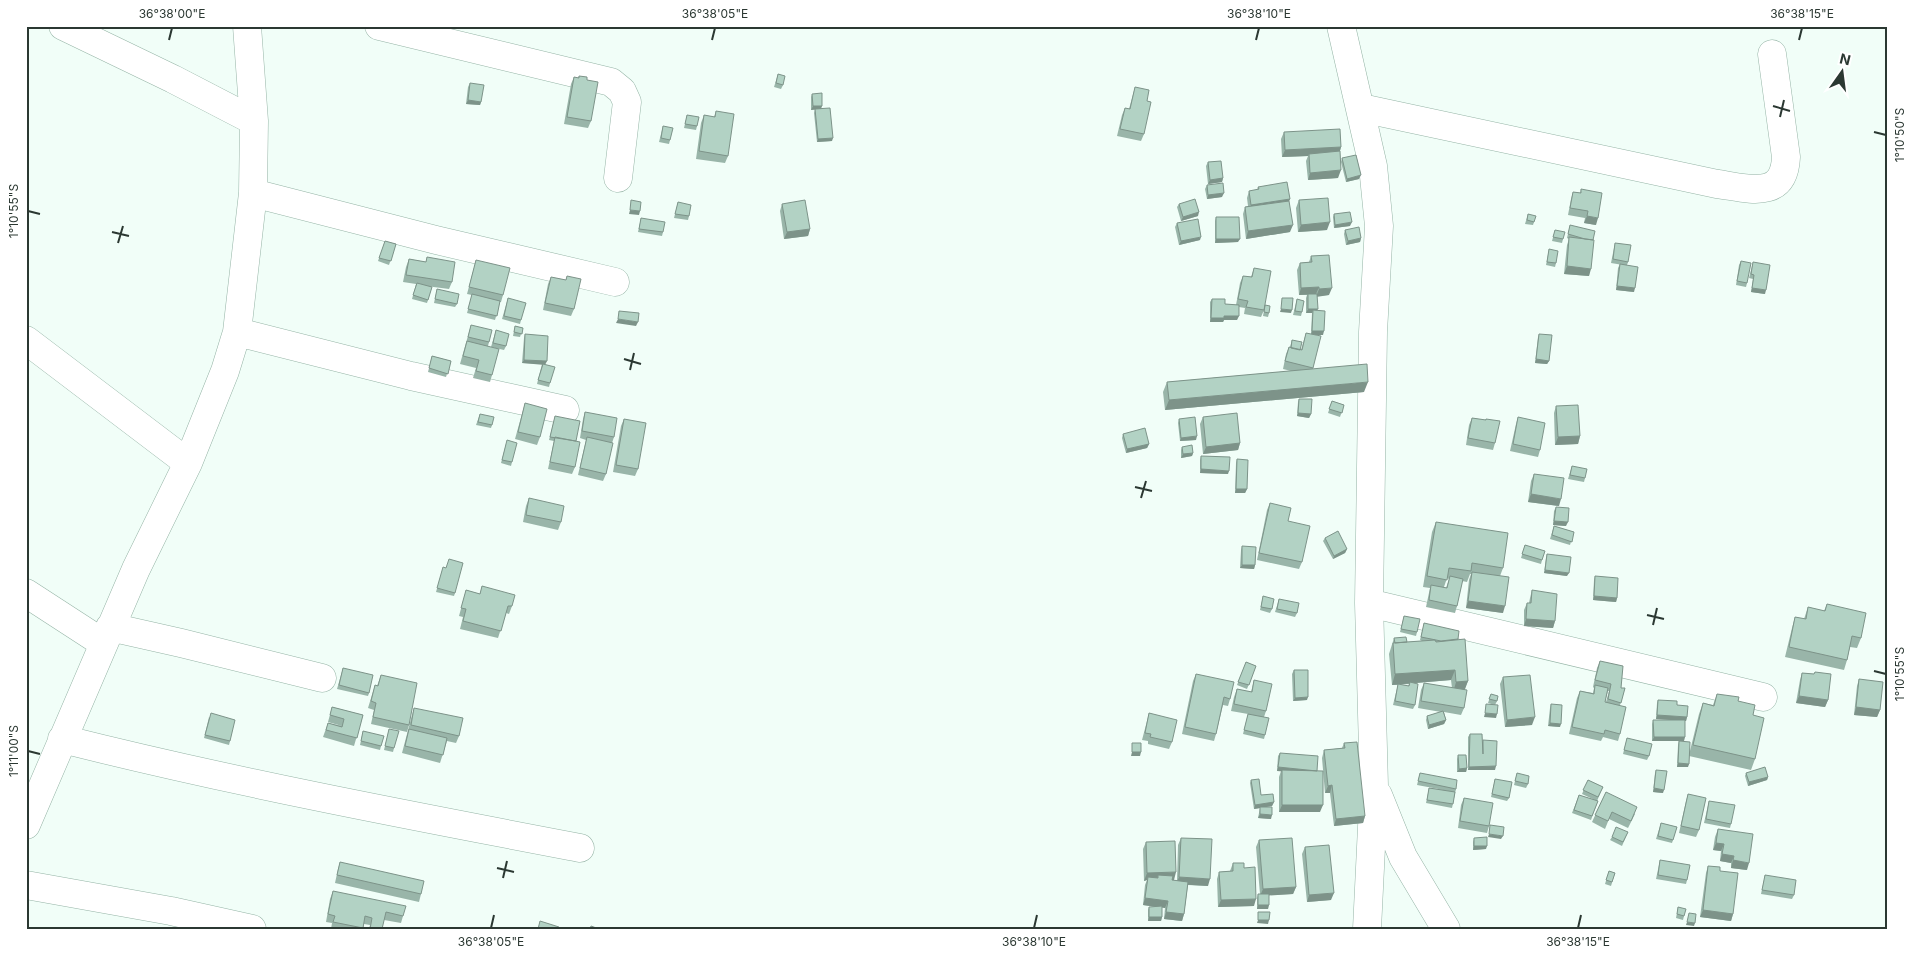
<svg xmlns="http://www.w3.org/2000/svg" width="1914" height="955" font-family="Inter,sans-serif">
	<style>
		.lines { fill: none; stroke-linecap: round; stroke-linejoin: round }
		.minor-casing { stroke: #95b4a6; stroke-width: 29 }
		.minor { stroke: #fff; stroke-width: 28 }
		.wall { fill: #99b5a9; fill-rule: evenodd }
		.shaded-wall { fill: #7d9389 }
		.building { fill: #b2d2c4; stroke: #7d9389 }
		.ticks { fill: none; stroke: #2b3832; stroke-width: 2 }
		.neatline { fill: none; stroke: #2b3832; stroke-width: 2 }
		.ticks-label { font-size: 12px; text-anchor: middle; fill: #2b3832 }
	</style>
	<rect width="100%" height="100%" fill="#f1fef8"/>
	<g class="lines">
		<defs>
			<path id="minor" d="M63 26 173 79 254 121
				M379 26 611 82 622 91 627 102 618 178
				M1341 26 1373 166 1379 226 1373 332 1369 603 1374 786 1367 929
				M1361 108 1717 184C1748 188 1784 201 1786 157L1772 54
				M253 193 436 240 615 282
				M237 332 411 376 565 410
				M26 340 188 463
				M26 593 103 643
				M1369 603 1763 697
				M110 627 181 643 322 678
				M62 739C233 782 407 815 580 848
				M1378 795 1403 857 1446 929
				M26 825 136 569 188 463 225 371 237 332 253 193 254 121 247 26
				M26 885 171 911 252 929"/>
		</defs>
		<!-- minor casing -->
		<use href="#minor" class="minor-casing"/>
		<!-- minor -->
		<use href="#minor" class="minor"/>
	</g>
	<!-- wall -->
	<path class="wall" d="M778 74 783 85 781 89 774 87Z
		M579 76 591 121 588 128 564 124 571 84 574 77 578 78Z
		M470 83 481 102 480 105 466 104 468 87Z
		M1135 87 1144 134 1141 141 1117 136 1122 115 1125 108 1129 109Z
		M812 94 821 108 832 141 817 142 814 113 815 109 811 110V97Z
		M716 111 728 156 725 163 696 159 701 123 704 115 714 117Z
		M687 115 697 126 696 130 684 128Z
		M663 126 670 140 669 144 659 142Z
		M1284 132 1341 147 1340 151 1338 178 1308 180 1306 161 1308 156 1282 157 1281 139Z
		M1342 158 1359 179 1346 182 1341 162Z
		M1208 162 1223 178 1222 182 1208 184 1206 166Z
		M1207 185 1222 197 1207 199 1205 189Z
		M1258 187 1290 199 1289 201 1290 232 1246 239 1243 214 1245 207 1248 206 1247 198 1249 191 1257 190Z
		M1581 189 1596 225 1584 223 1585 218 1568 215 1571 199 1573 192 1580 193Z
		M1299 200 1327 230 1298 232 1296 208Z
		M678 202 689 216 688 220 674 218Z
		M782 204 810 229 808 236 784 239 780 211Z
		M1179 204 1198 216 1181 221 1177 207Z
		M1334 214 1350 226 1334 228 1333 217Z
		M1528 214 1534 222 1533 225 1525 224Z
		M1216 217 1238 242 1215 243V221Z
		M641 218 663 232 662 236 638 232Z
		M1177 223 1200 240 1179 245 1175 227Z
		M1570 225 1593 240 1589 276 1564 274 1567 245 1569 239 1567 238Z
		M1345 230 1361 238 1360 242 1346 245 1344 234Z
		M1555 230 1563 239 1562 243 1552 241Z
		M385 241 396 244 389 265 378 261Z
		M1615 243 1628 262 1627 265 1634 292 1616 290 1618 268 1620 264 1623 265 1611 263Z
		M1549 249 1556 263 1555 267 1546 265Z
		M1311 256 1329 295 1317 296V310L1323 335H1315L1313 369 1364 392 1165 410 1163 392 1167 382 1291 371 1283 369 1286 354 1289 347H1290L1292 340 1301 350 1306 333 1311 334 1312 313H1306V298L1307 295H1299L1297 270 1300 263 1309 262Z
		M427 257 452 282 449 289 426 286 432 287 427 303 412 299 416 284 403 282 406 267 409 259 426 262Z
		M476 260 503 295 501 302H500L495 320 467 313 472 295 467 294Z
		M1741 261 1747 283 1746 287 1736 285 1739 265Z
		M1753 262 1765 294 1751 292 1753 279 1749 278Z
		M1254 268 1264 310 1261 317 1244 314 1245 308 1239 307 1237 320H1224L1223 322H1210V302L1212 299 1225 304 1236 305 1240 283 1243 276 1251 277Z
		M567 276 574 309 571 316 543 310 548 284 551 277 566 280Z
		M437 289 457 304 455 307 434 303Z
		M508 298 521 320 520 324 502 319Z
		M1297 299 1302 312 1301 316 1293 315Z
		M1265 305 1269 313 1268 317 1263 316Z
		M471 325 489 342 488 346 492 375 490 382 473 378 476 368 460 364Z
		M515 326 523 328 520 337 513 336Z
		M496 330 506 346 504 350 491 347Z
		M525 334 545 365 550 383 549 387 537 384 542 364 522 363 524 338Z
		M1539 334 1549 361 1547 364 1535 363 1538 337Z
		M432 356 451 361 446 377 428 372Z
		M1299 399 1311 414 1309 418 1297 416 1298 402Z
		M1332 401 1344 405 1340 417 1328 413Z
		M525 403 540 437 537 445 515 439Z
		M1556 406 1580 436 1578 444 1555 445 1554 413Z
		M585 412 614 437 612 443 606 474 603 481 578 475 586 440 580 438 583 419Z
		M480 414 492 425 491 428 476 425Z
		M555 416 575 467 572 474 548 469 554 441 549 440Z
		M1203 417 1240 443 1238 450 1203 454 1200 424Z
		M1518 417 1540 450 1538 457 1510 451 1516 424Z
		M1472 418 1485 420 1486 419 1495 443 1493 450 1466 445 1469 425Z
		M624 419 638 469 635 476 613 472 621 426Z
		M1179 419 1196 440 1180 441 1178 423Z
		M1123 434 1149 444 1147 448 1126 453 1122 438Z
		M506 444 512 462 511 466 501 463Z
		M1182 447 1193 453 1192 456 1181 458V450Z
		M1201 456 1228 474 1200 473V460Z
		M1237 459 1247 489 1245 493H1235L1236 463Z
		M1572 466 1585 478 1584 482 1568 479Z
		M1534 474 1559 506 1528 502 1531 481Z
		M529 498 561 522 558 530 523 522 526 506Z
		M1270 503 1288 521 1302 562 1299 569 1257 560 1267 510Z
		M1556 507 1566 526 1553 525 1554 511Z
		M1436 522 1503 568 1500 576 1503 613 1466 608 1469 580 1471 574H1470L1467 582 1462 581 1457 606 1455 613 1426 607 1430 588 1423 587 1432 532ZM1447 578 1449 579 1446 588 1444 587Z
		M1554 526 1574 532 1570 545 1550 539Z
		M1325 538 1347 549 1345 553 1333 559 1323 541Z
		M1525 545 1542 560 1541 564 1521 558Z
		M1242 546 1255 565 1254 569 1240 568 1241 550Z
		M1547 554 1567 576 1544 573 1546 558Z
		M446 568 455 593 454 596 436 592 442 571Z
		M1595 576 1617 598 1616 602 1593 600 1594 580Z
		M482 586 512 606 509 614 506 613 498 638 460 629 463 617 459 616 466 590 480 594Z
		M1532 590 1555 621 1553 628 1524 626V610L1527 603H1529L1530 598Z
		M1263 596 1272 609 1270 613 1260 610Z
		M1279 599 1297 613 1295 617 1275 612Z
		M1827 604 1861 638 1857 648 1850 647 1847 660 1844 670 1785 657 1792 628 1795 617 1804 619 1808 607 1824 611Z
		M1404 616 1417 632 1416 636 1400 632Z
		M1424 623 1458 639 1468 681 1464 690V708L1461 715 1444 712 1446 720 1444 724 1428 729 1426 720 1427 716 1441 712 1418 708 1421 690 1424 683 1452 688 1451 680 1415 683V705L1413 709 1393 705 1398 684 1408 686 1409 684 1392 685 1389 654 1394 638 1407 642 1422 641 1420 640Z
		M1600 661 1621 688H1625L1620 705V734L1618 741 1603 737 1601 741 1569 734 1577 698 1580 691 1593 693 1594 688 1593 687 1597 668ZM1608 691H1609L1606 702H1605Z
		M1246 662 1256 666 1247 689 1237 685Z
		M343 668 369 693 368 696 337 689Z
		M1294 670 1307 700 1293 701 1292 674Z
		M1815 672 1828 700 1825 707 1796 703 1800 680 1802 673 1814 674Z
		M1196 674 1230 699 1228 706 1223 705 1216 734 1214 741 1182 734 1193 681Z
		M381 675 409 725 407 732 371 724 374 710 368 708 375 685 377 686Z
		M1503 677 1532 725 1505 727 1500 684Z
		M1859 679 1880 710 1877 717 1854 715 1857 686Z
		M1254 680 1266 711 1264 717 1265 735 1264 739 1243 734 1248 714 1231 711 1234 697 1237 689 1251 692Z
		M1491 694 1497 701 1495 705 1488 703Z
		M1717 694 1738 701 1753 715 1755 759 1751 770 1689 756 1688 767H1677L1678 745 1679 741 1689 755 1699 714 1703 703 1713 705Z
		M1658 700 1677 705 1687 717 1686 721H1685L1684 741H1652V724L1653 720H1675L1656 719 1657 703Z
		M1551 704 1560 727 1548 726 1550 708Z
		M332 707 363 715 354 746 323 737 328 723 342 726 328 722Z
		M414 708 459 736 456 743 447 741 440 763 402 753 412 715Z
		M1149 713 1172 742 1169 749 1148 744V741L1142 740 1147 721Z
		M1888 714V755H1885V721Z
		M209 717 230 741 229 745 204 738Z
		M389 729 394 748 393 752 384 750Z
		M363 731 381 746 380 750 360 745Z
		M1470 734 1482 743 1483 740 1495 770H1468V737Z
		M1627 738 1649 756 1647 760 1623 754Z
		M1344 743 1365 816 1363 823 1334 826 1330 793H1325L1322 758 1324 750 1342 748Z
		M1280 753 1317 770 1320 812H1279V777L1281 771H1277L1278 756Z
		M1458 755 1467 768 1466 772H1457V759Z
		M1656 770 1663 793 1653 792 1655 773Z
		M1420 773 1456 789 1452 808 1426 803 1429 788 1444 790 1417 785Z
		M1517 773 1528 784 1526 788 1514 785Z
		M1746 773 1768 777 1767 780 1748 786 1745 776Z
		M1495 779 1509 798 1507 801 1491 797Z
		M1251 780 1261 795 1274 802 1272 806 1265 807 1271 819 1258 818 1260 808 1254 809 1250 783Z
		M1588 780 1603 787 1597 801 1582 794Z
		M1606 792 1635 814 1628 828 1609 819 1605 829 1592 822Z
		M1688 794 1699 830 1696 837 1679 833 1686 801Z
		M1579 795 1598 801 1591 820 1572 813Z
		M1464 798 1489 826 1487 833 1458 828 1461 805Z
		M1709 801 1731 824 1730 828 1704 823Z
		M1661 823 1677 827 1672 843 1656 839Z
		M1718 829 1747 870 1731 868V863L1720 861 1721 851 1713 850 1715 837Z
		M1628 832 1622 846 1610 840 1612 837Z
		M1181 838 1208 886 1188 885 1184 914 1182 921 1164 919 1165 908 1162 907V917L1161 921H1148V910L1149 907H1156L1143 905 1145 885 1147 880 1144 881 1143 849 1146 842 1174 880H1172L1177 881 1178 845Z
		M1474 838 1486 849 1473 850V842Z
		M1259 840 1296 887 1293 894 1269 895 1268 909H1257V898L1258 894H1260L1256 847Z
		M1305 847 1331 900 1307 902 1302 854Z
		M1660 860 1687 880 1686 884 1656 879Z
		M340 862 421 894 419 902 335 883 338 869Z
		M1233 863 1244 868 1254 906 1218 907 1217 879 1219 872 1230 871Z
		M1708 866 1733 914 1731 921 1700 917 1706 873Z
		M1609 871 1615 873 1611 886 1605 884Z
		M1765 875 1794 895 1792 899 1761 894Z
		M333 891 403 916 401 923 384 920 382 929H369L370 925 364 924 363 929H331L332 923 326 922 330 899Z
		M1678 907 1684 916 1683 920 1676 918Z"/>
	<!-- shaded-wall -->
	<path class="shaded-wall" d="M468 100 481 102 480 105 466 104Z
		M813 106H822L821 109 811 110Z
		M833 138 832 141 817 142 818 139Z
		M1341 147 1339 154H1309L1308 156 1282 157 1285 150Z
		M1341 170 1338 178 1308 180 1310 173Z
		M1361 175 1359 179 1346 182 1347 179Z
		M1223 178 1222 182 1208 184 1210 180Z
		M1224 193 1222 197 1207 199 1208 195Z
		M1290 199 1287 206 1249 212 1251 205Z
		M630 210 640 211 639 215 629 214Z
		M1199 212 1198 216 1181 221 1183 217Z
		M1587 216 1598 218 1596 225 1584 223Z
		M1330 222 1327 230 1298 232 1301 225Z
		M1352 222 1350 226 1334 228 1335 225Z
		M1293 225 1290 232 1246 239 1248 231Z
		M810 229 808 236 784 239 787 232Z
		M1201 237 1200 240 1179 245 1181 241Z
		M1361 238 1360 242 1346 245 1348 241Z
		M1216 239H1240L1238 242 1215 243Z
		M1567 266 1591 269 1589 276 1564 274Z
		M1617 286 1635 288 1634 292 1616 290Z
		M1319 287 1316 294 1299 295 1301 288Z
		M1332 288 1329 295 1316 297 1319 289Z
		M1752 288 1766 290 1765 294 1751 292Z
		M1281 309 1292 310 1291 313 1280 312Z
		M1308 309H1318L1316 312 1313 310 1312 313H1306Z
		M1224 316H1239L1237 320H1224L1223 322H1210L1211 318Z
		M618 319 638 322 636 326 616 323Z
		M1312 331H1324L1323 335H1311Z
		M1536 359 1549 361 1547 364 1535 363Z
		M524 360 547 361 545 365 522 363Z
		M1368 382 1364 392 1165 410 1169 400Z
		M1298 413 1311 414 1309 418 1297 416Z
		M1197 436 1196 440 1180 441 1181 438Z
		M1580 436 1578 444 1555 445 1558 437Z
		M1240 443 1238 450 1203 454 1206 447Z
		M1149 444 1147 448 1126 453 1127 449Z
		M1193 453 1192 456 1181 458 1183 454Z
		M1201 469 1229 471 1228 474 1200 473Z
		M1236 489H1247L1245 493H1235Z
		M1531 494 1561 499 1559 506 1528 502Z
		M1554 521 1568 522 1566 526 1553 525Z
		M1347 549 1345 553 1333 559 1334 556Z
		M1242 565H1255L1254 569 1240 568Z
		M1545 570 1569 573 1567 576 1544 573Z
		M1594 596 1617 598 1616 602 1593 600Z
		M1468 601 1505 606 1503 613 1466 608Z
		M1526 619 1555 621 1553 628 1524 626Z
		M1455 670 1451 680 1392 685 1395 674Z
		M1468 681 1464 692 1453 693 1456 682Z
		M1799 696 1828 700 1825 707 1796 703Z
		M1308 697 1307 700 1293 701 1295 698Z
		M1856 707 1880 710 1877 717 1854 715Z
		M1485 713 1497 714 1496 718 1484 717Z
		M1657 715 1687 717 1686 721 1656 719Z
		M1535 717 1532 725 1505 727 1507 720Z
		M1446 720 1444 724 1428 729 1429 725Z
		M1550 723 1561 724 1560 727 1548 726Z
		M1654 737H1685L1684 741H1652Z
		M1888 747V755H1885Z
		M1132 752H1141L1140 756H1131Z
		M1678 763 1689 764 1688 767H1677Z
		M1496 766 1495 770H1468L1469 767Z
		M1278 767 1317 771 1315 774 1277 771Z
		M1467 768 1466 772H1457L1459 769Z
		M1768 777 1767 780 1748 786 1749 782Z
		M1332 785 1330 793H1325L1328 786Z
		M1654 788 1664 790 1663 793 1653 792Z
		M1274 802 1272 806 1254 809 1255 805Z
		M1282 805H1323L1320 812H1279Z
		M1260 814 1272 815 1271 819 1258 818Z
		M1365 816 1363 823 1334 826 1336 819Z
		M1489 834 1503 836 1501 839 1488 837Z
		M1716 843 1724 844 1721 851 1713 850Z
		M1474 846H1487L1486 849 1473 850Z
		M1722 854 1734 856 1731 863 1720 861Z
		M1733 860 1749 863 1747 870 1731 868Z
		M1176 872 1174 880H1157L1158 875 1156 880 1148 877 1147 880 1144 881 1147 873Z
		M1179 877 1210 879 1208 886 1176 884Z
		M1296 887 1293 894 1260 896 1263 889Z
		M1334 893 1331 900 1307 902 1309 895Z
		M1145 898 1168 901 1165 908 1143 905Z
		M1256 899 1254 906 1218 907 1221 900Z
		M1258 905H1269L1268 909H1257Z
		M1703 910 1733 914 1731 921 1700 917Z
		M1166 912 1184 914 1182 921 1164 919Z
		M1149 917H1162L1161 921H1148Z
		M1258 920H1269L1268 924 1257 923Z
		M1687 922 1695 923 1694 926 1686 925Z"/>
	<!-- building -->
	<path class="building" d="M778 74 785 76 783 85 776 83Z
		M579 76 587 77V80L598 82 591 121 567 117 574 77 579 78Z
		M470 83 484 85 481 102 468 100Z
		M1135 87 1149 90 1147 101 1151 102 1144 134 1120 129 1125 108 1130 109Z
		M822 93V106H813L812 94Z
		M830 108 833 138 818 139 815 109Z
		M716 111 734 114 728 156 699 151 704 115 715 117Z
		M687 115 699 117 697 126 685 124Z
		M663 126 673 128 670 140 661 138Z
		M1340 129 1341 147 1285 150 1284 132Z
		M1340 151 1341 170 1310 173 1309 154Z
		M1356 155 1361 175 1347 179 1342 158Z
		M1221 161 1223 178 1210 180 1208 162Z
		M1287 182 1290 199 1251 205 1249 191 1259 189 1258 187Z
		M1223 183 1224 193 1208 195 1207 185Z
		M1581 189 1602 193 1598 218 1587 216 1588 211 1570 208 1573 192 1581 193Z
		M1328 198 1330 222 1301 225 1299 200Z
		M1195 199 1199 212 1183 217 1179 204Z
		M631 200 641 202 640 211 630 210Z
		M805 200 810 229 787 232 782 204Z
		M1289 201 1293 225 1248 231 1245 207Z
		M678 202 691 205 689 216 675 214Z
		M1350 212 1352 222 1335 225 1334 214Z
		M1528 214 1536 216 1534 222 1527 220Z
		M1216 217H1239L1240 239H1216Z
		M641 218 665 222 663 232 639 229Z
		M1198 219 1201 237 1181 241 1177 223Z
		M1570 225 1595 231 1593 240 1585 239 1568 234Z
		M1359 227 1361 238 1348 241 1345 230Z
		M1555 230 1565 232 1563 239 1553 237Z
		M1569 237 1594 240 1591 269 1567 266Z
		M385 241 396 244 391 261 379 258Z
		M1615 243 1631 245 1628 262 1613 259Z
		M1549 249 1558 251 1556 263 1547 262Z
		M1329 255 1332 288 1319 289V287L1301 288 1300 263 1312 262 1311 256Z
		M427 257 455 262 452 282 406 275 409 259 426 262Z
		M476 260 510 268 503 295 469 287Z
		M1741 261 1751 263 1747 283 1737 281Z
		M1753 262 1770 265 1766 290 1752 288 1754 275 1751 274Z
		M1620 264 1638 267 1635 288 1617 286Z
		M1254 268 1271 271 1264 310 1246 307 1248 301 1238 299 1243 276 1252 277Z
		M567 276 581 279 574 309 545 303 551 277 566 280Z
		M417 283 432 287 428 300 413 295Z
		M437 289 459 294 457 304 435 299Z
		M472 294 500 301 497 316 468 309Z
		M1308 294H1317L1318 309H1308Z
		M508 298 526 303 521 320 504 316Z
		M1282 298H1293L1292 310 1281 309Z
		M1212 299H1225V304L1239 305V316H1224V318H1211Z
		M1297 299 1304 301 1302 312 1295 311Z
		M1265 305 1270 306 1269 313 1264 312Z
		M1313 310 1325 311 1324 331H1312Z
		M619 311 639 313 638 322 618 319Z
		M471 325 492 330 489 342 468 337Z
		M515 326 523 328 522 334 514 332Z
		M496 330 509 334 506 346 493 343Z
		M1306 333 1321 336 1313 368 1285 361 1289 347 1302 350Z
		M525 334 548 336 547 361 524 360Z
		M1539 334 1552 335 1549 361 1536 359Z
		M1292 340 1302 342 1300 350 1291 348Z
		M467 341 499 349 492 375 476 371 479 360 463 356Z
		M432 356 451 361 448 374 429 368Z
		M543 364 555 367 550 383 538 380Z
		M1367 364 1368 382 1169 400 1167 382Z
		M1299 399H1312L1311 414 1298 413Z
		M1332 401 1344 405 1342 413 1329 409Z
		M525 403 547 409 540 437 518 432Z
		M1578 405 1580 436 1558 437 1556 406Z
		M585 412 617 418 614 437 582 431Z
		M1237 413 1240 443 1206 447 1203 417Z
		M480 414 494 417 492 425 478 422Z
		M555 416 580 421 576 441 550 437Z
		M1195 417 1197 436 1181 438 1179 419Z
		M1518 417 1545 423 1540 450 1513 444Z
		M1472 418 1486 420V419L1500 421 1495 443 1468 438Z
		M624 419 646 423 638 469 616 465Z
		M1145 428 1149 444 1127 449 1123 434Z
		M555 437 580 442 575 467 550 462Z
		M587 437 613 443 606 474 580 468Z
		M507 440 517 443 512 462 502 460Z
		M1192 445 1193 453 1183 454 1182 447Z
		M1201 456 1230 457 1229 471 1201 469Z
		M1237 459 1248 460 1247 489H1236Z
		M1572 466 1587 469 1585 478 1570 475Z
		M1534 474 1564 478 1561 499 1531 494Z
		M529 498 564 506 561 522 526 515Z
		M1270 503 1291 508 1288 521 1310 526 1302 562 1259 553Z
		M1556 507 1569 508 1568 522 1554 521Z
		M1436 522 1508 533 1503 568 1472 563 1471 571 1449 568 1447 580 1427 576Z
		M1554 526 1574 532 1572 542 1552 535Z
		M1338 531 1347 549 1334 556 1325 538Z
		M1525 545 1545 551 1542 560 1522 554Z
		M1242 546 1256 547 1255 565H1242Z
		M1547 554 1571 557 1569 573 1545 570Z
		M449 559 463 563 455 593 437 588 443 567 446 568Z
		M1472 572 1509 577 1505 606 1468 601Z
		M1450 576 1463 579 1457 606 1429 600 1431 585 1447 588Z
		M1595 576 1618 578 1617 598 1594 596Z
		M482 586 515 595 512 606H508L501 631 463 621 466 609 461 608 466 590 480 594Z
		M1532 590 1557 594 1555 621 1526 619 1527 603H1531Z
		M1263 596 1274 599 1272 609 1261 607Z
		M1279 599 1299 603 1297 613 1277 609Z
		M1827 604 1866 613 1861 638 1852 636 1847 660 1789 647 1795 617 1806 619 1808 607 1825 611Z
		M1404 616 1420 619 1417 632 1401 629Z
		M1424 623 1459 631 1458 639 1441 641 1421 637Z
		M1406 637 1407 642 1395 643 1394 638Z
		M1465 639 1468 681 1456 682 1455 670 1395 674 1393 643 1435 640 1436 642Z
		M1600 661 1623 666 1621 688H1625L1621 703 1608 699 1611 684 1595 680Z
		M1246 662 1256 666 1249 685 1238 682Z
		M343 668 373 675 369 693 339 685Z
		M1294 670H1308V697L1295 698Z
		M1815 672 1831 674 1828 700 1799 696 1802 673 1814 674Z
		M1196 674 1234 682 1230 699 1224 697 1216 734 1185 727Z
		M381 675 417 683 409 725 373 717 376 703 371 701 375 685 378 686Z
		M1530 675 1535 717 1507 720 1503 677Z
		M1859 679 1883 682 1880 710 1856 707Z
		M1254 680 1272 684 1266 711 1234 704 1237 689 1252 692Z
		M1410 682 1418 684 1415 705 1395 701 1398 684 1409 686Z
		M1424 683 1467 690 1464 708 1421 701Z
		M1595 685 1608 688 1605 702 1626 707 1620 734 1605 730 1604 734 1572 727 1580 691 1594 694Z
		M1491 694 1498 696 1497 701 1489 699Z
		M1717 694 1739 697 1738 701 1755 705 1753 715 1764 718 1755 759 1693 745 1703 703 1714 706Z
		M1658 700 1677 701V705L1688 706 1687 717 1657 715Z
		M1486 704 1498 705 1497 714 1485 713Z
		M1551 704 1562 705 1561 724 1550 723Z
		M332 707 363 715 357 738 326 730 328 723 342 727 344 719 330 715Z
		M414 708 463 718 459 736 411 725Z
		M1443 711 1446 720 1429 725 1427 716Z
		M211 713 235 720 230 741 205 735Z
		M1149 713 1177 720 1172 742 1150 737 1151 734 1145 733Z
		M1248 714 1269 718 1265 735 1244 730Z
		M1653 720H1685V737H1654Z
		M389 729 399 731 394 748 385 746Z
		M409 729 447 738 443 755 405 746Z
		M363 731 384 736 381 746 361 741Z
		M1470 734H1482L1483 754V740L1497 741 1496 766 1469 767Z
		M1627 738 1652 744 1649 756 1624 750Z
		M1679 741 1690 742 1689 764 1678 763Z
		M1357 742 1365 816 1336 819 1332 785 1328 786 1324 750 1345 748 1344 743Z
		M1132 743H1141V752H1132Z
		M1280 753 1318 756 1317 771 1278 767Z
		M1458 755H1466L1467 768 1459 769Z
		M1765 767 1768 777 1749 782 1746 773Z
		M1282 770 1323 771V805H1282Z
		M1656 770 1667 771 1664 790 1654 788Z
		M1420 773 1457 780 1456 789 1418 781Z
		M1517 773 1529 776 1528 784 1515 781Z
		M1259 779 1261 795 1273 794 1274 802 1255 805 1251 780Z
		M1495 779 1512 782 1509 798 1492 794Z
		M1588 780 1603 787 1598 797 1583 790Z
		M1429 788 1455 792 1453 804 1427 800Z
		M1606 792 1637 807 1631 821 1612 812 1608 821 1595 815Z
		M1688 794 1706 798 1699 830 1681 826Z
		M1579 795 1598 801 1592 816 1574 810Z
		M1464 798 1493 803 1489 826 1460 821Z
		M1709 801 1735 805 1731 824 1706 819Z
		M1260 807H1272V815L1260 814Z
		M1661 823 1677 827 1673 840 1658 836Z
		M1490 825 1504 827 1503 836 1489 834Z
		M1616 827 1628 832 1623 842 1612 837Z
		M1718 829 1753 834 1749 863 1733 860 1734 856 1722 854 1724 844 1716 843Z
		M1487 837V846H1474V838Z
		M1181 838 1212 839 1210 879 1179 877Z
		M1292 838 1296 887 1263 889 1259 840Z
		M1175 841 1176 872 1147 873 1146 842Z
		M1329 845 1334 893 1309 895 1305 847Z
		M1660 860 1690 865 1687 880 1658 875Z
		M340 862 424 881 421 894 337 875Z
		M1233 863H1244V868L1255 867 1256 899 1221 900 1219 872 1233 871Z
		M1708 866 1720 867V871L1738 873 1733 914 1703 910Z
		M1609 871 1615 873 1612 882 1606 880Z
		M1158 875 1173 876 1172 880 1188 882 1184 914 1166 912 1168 901 1145 898 1148 877 1158 878Z
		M1765 875 1796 880 1794 895 1762 890Z
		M333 891 406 906 403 916 386 912 382 929H370L372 918 365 916 363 928 333 922 335 916 328 914Z
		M1258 894H1269V905H1258Z
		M1162 906V917H1149V907Z
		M1678 907 1686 909 1684 916 1677 914Z
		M1258 912H1270L1269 920H1258Z
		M1689 913 1696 914 1695 923 1687 922Z
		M540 921 559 927 558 929H538Z
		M591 926 599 929H590Z"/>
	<!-- ticks -->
	<path class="ticks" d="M169 40 172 28M712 40 715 28M1256 40 1259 28M1799 40 1802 28M1773 106 1790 111M1780 117 1784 100M1874 132 1886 135M28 211 40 214M112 232 129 236M118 243 123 226M624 359 641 364M630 370 634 353M1135 487 1152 491M1141 498 1146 481M1647 615 1664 619M1653 625 1657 608M1874 671 1886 674M28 751 40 754M497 868 514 872M503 878 507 861M491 928 494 915M1034 928 1037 915M1578 928 1581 915"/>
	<!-- border -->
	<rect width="1914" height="955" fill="none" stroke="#ffffff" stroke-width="55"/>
	<!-- north arrow -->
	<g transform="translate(1842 72) rotate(14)" stroke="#ffffff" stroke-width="4" paint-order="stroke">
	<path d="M0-4L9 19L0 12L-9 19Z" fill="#2b3832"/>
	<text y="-8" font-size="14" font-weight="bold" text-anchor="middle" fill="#2b3832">N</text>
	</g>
	<rect x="28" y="28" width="1858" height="900" class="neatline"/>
	<g class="ticks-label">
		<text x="172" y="18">36°38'00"E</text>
		<text x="715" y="18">36°38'05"E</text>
		<text x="1259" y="18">36°38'10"E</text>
		<text x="1802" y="18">36°38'15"E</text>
		<text transform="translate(1900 135) rotate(-90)" y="4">1°10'50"S</text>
		<text transform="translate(14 211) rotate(-90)" y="4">1°10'55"S</text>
		<text transform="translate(1900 674) rotate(-90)" y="4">1°10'55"S</text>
		<text transform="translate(14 751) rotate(-90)" y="4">1°11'00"S</text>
		<text x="491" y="946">36°38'05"E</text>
		<text x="1034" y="946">36°38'10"E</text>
		<text x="1578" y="946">36°38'15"E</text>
	</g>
</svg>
